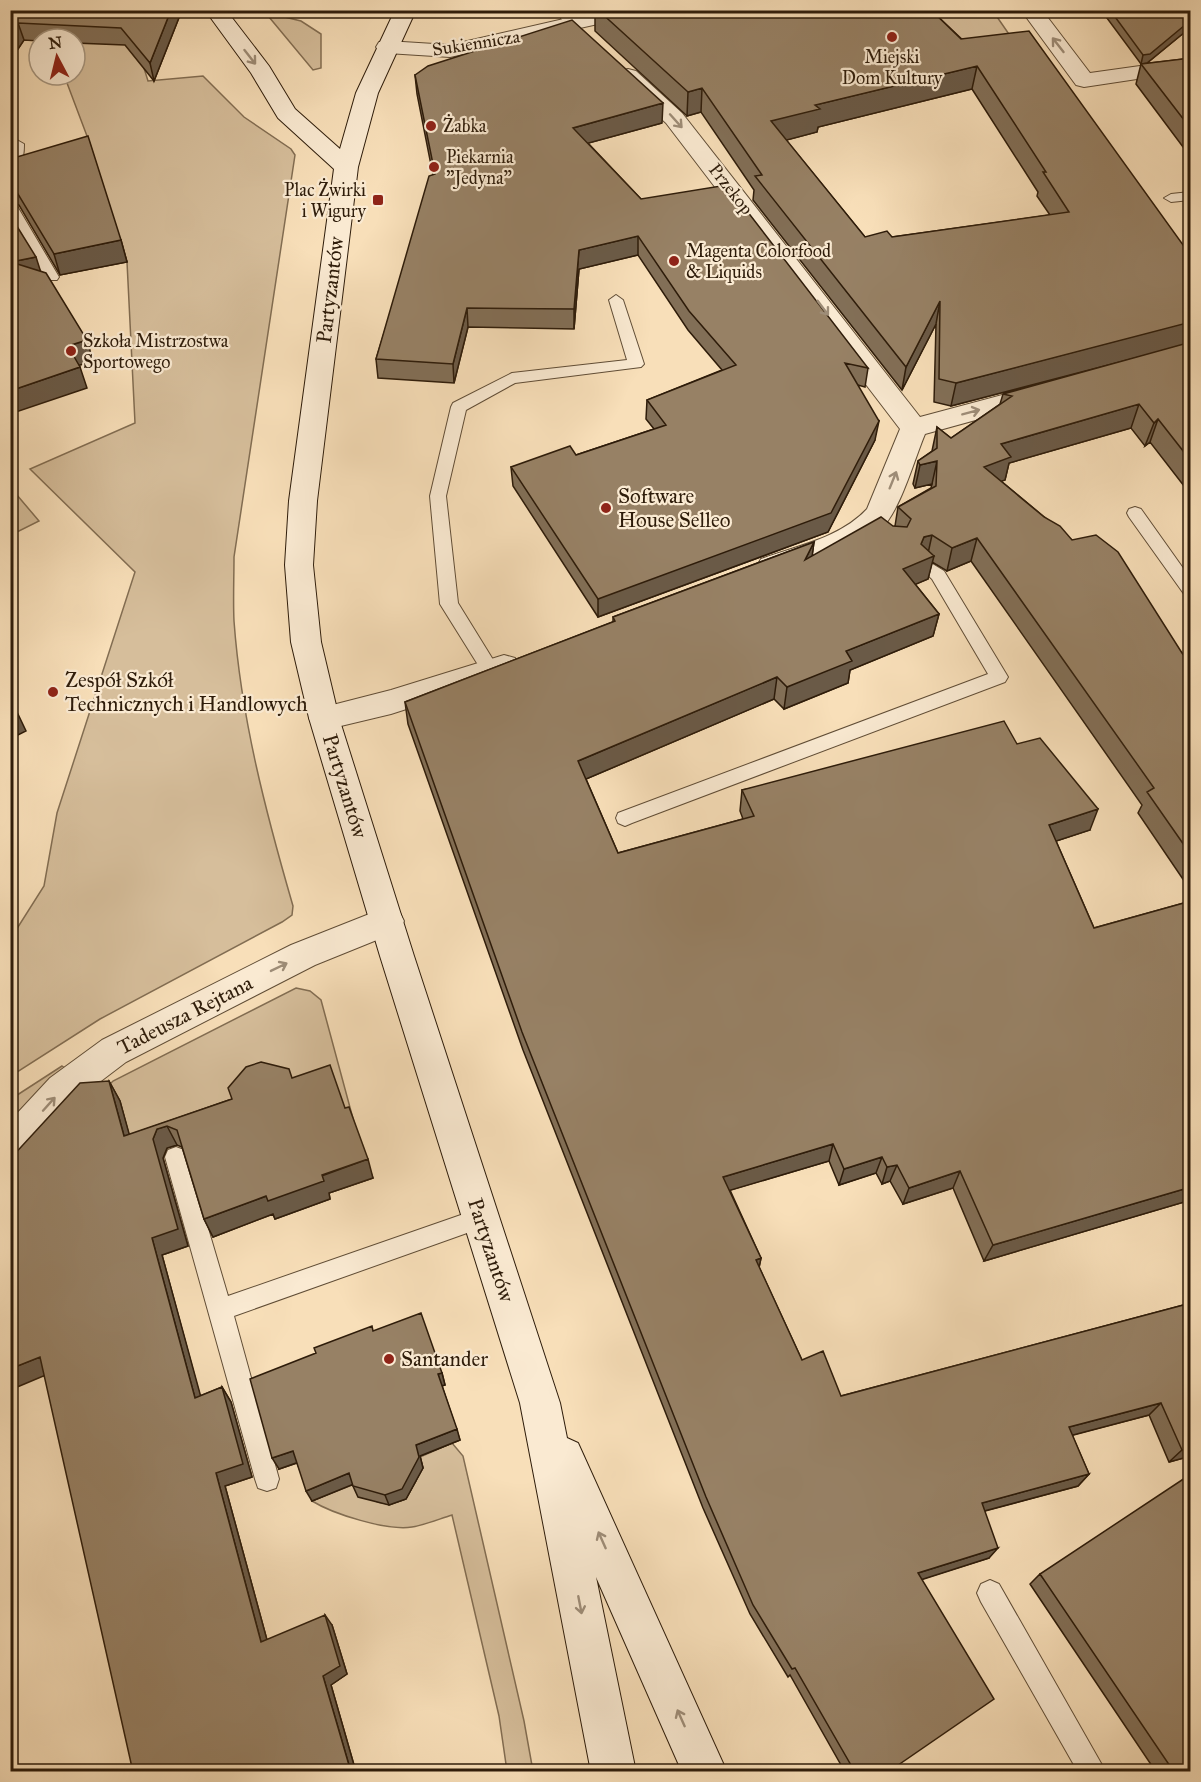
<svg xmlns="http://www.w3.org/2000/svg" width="1201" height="1782" font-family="'IM FELL Great Primer',serif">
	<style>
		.green { fill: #d6be9b; stroke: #826d52; stroke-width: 1.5 }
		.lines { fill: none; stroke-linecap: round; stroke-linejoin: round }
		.lane-casing { stroke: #604d36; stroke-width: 2 }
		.street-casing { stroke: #604d36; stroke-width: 2 }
		.secondary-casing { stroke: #2e1c0a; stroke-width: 2 }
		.lane { fill: #faead2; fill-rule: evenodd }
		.street { fill: #faead2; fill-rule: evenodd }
		.secondary { fill: #faead2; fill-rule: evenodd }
		.wall { fill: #826f57; stroke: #2e1c0a; stroke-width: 1.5; fill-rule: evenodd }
		.shaded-wall { fill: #6a5a47; stroke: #2e1c0a; stroke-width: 1.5 }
		.building { fill: #978165; stroke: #2e1c0a; stroke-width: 1.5; fill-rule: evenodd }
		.oneway { stroke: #9e8d78 }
		.poi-dot { fill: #8f2418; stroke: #faead2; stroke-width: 2 }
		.labels { text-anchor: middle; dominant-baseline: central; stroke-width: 4.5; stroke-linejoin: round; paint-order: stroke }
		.far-street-label { font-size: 18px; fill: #2e1c0a; stroke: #faead2 }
		.far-poi-label { font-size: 18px; fill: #2e1c0a; stroke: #faead2; text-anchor: start }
		.street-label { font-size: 21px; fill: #2e1c0a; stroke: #faead2 }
		.poi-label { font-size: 21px; fill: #2e1c0a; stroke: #faead2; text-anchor: start }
	</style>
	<rect width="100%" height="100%" fill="#f8dfb9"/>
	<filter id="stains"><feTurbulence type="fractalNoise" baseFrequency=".00333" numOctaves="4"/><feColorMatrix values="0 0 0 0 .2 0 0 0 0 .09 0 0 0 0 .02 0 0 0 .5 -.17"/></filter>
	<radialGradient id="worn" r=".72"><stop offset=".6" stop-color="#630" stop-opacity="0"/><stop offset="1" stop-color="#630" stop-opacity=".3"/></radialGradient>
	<!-- green -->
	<path class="green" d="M930 10 993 11 1013 40 952 51Z
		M272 14 301 21 321 34V68L313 70 269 17Z
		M148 41 143 65 148 81 203 76 244 117 291 149 295 155 234 557C234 578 233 600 234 621 241 718 266 813 293 906L292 915 282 922 100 1019 11 1076V938L44 886 57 813 135 572 30 469 135 423 127 262 90 144 64 75H75V44L77 43Z
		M11 488 39 521 11 535H10Z
		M296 988 310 991 321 1000 355 1126 351 1127 336 1085 135 1158 91 1103 113 1081Z
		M62 1066 65 1068 11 1119V1099Z
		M452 1443 463 1456 524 1721 533 1771H507L499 1716 452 1515C439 1519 425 1525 412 1527 387 1531 333 1514 312 1501L354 1484C373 1502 380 1509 406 1499L416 1481 414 1472 423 1468 420 1457Z"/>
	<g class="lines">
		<defs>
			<path id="lane" d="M460 10H476L466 15Z
				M555 10H568L578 25 576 28H568Z
				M17 140 24 144C24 155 22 173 10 177V144Z
				M1190 192V200L1171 202 1164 198 1171 194Z
				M10 202 17 206 59 277 57 280H47L45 277 10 219Z
				M616 295 623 300 644 364 641 367 515 383 466 410 446 496 458 603 500 671 497 676 491 678 485 676 440 604 430 496 451 407 453 403 512 373 627 360 609 300Z
				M1135 507 1141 509 1190 578V596L1184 594 1129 517 1127 513 1129 509Z
				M926 560 944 571 1005 672 1008 677 1005 682 632 823 625 826 618 823 616 818 618 813 988 674 932 579 918 566 920 562Z
				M176 1147 184 1150 187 1157 228 1296 481 1208 489 1211 492 1218 489 1225 481 1228 234 1316 279 1479 276 1488 267 1491 258 1488 255 1479 165 1157 168 1150Z
				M990 1580 999 1584 1106 1772H1078L981 1602 977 1593 981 1584Z"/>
			<path id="street" d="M603 10H644L641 14 634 16 450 57 387 53 379 52 376 47 379 42 387 41 450 45Z
				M1021 10H1042L1090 73 1190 59V71L1084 87 1076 85Z
				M628 69 636 71 682 113 920 417 1043 384 1052 387 1056 393 1052 399 925 434C914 460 900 512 880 530 861 547 833 555 809 563 793 569 777 578 761 573L757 566 761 559C797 546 840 538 867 509L900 429 666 123 620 81 617 76 620 71Z
				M504 655 515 658 519 666 515 674 391 714 324 730 313 726 309 718 313 710 391 690Z
				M387 907 399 911 404 921 399 931 315 965 126 1062 76 1100 23 1160 10 1165V1121L50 1078 102 1040 291 945Z"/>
			<path id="secondary" d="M205 10H226L269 66 295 109 340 149 356 93 395 10H416L378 93 358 167 317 501 313 565 321 642 339 718 414 956 560 1403 567 1438 578 1443 727 1772H682L596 1577 636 1772H591L520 1403 380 956 309 718 291 642 285 565 289 501 334 169 278 118 251 73Z"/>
		</defs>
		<!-- lane casing -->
		<use href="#lane" class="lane-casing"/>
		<!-- street casing -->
		<use href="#street" class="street-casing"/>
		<!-- secondary casing -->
		<use href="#secondary" class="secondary-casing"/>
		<!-- lane -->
		<use href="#lane" class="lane"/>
		<!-- street -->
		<use href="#street" class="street"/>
		<!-- secondary -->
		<use href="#secondary" class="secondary"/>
	</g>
	<!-- wall -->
	<path class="wall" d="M10 10H182L154 81 125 45 75 43V39H39V41L24 40 10 61Z
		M595 10H931L1191 256V495L1150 442 1145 446 1131 428 1009 463 1005 480 1001 481 1072 540 1182 653 1191 665V891L1138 813 1142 805 971 561 947 571 932 562 928 579 915 584 939 614 933 636 850 670 848 683 784 709 774 699 586 779 618 853 743 819 740 811 742 790 1017 744 1090 830 1056 841 1094 928 1191 901V1200L984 1261 953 1188 903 1204 890 1181 882 1184 876 1173 839 1185 829 1161 730 1190 761 1258 759 1267 802 1360 841 1396 1191 1303V1456L1169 1462 1149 1415 1072 1435 1089 1474 1078 1486 985 1511 989 1558 922 1579 889 1772H845L790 1675 788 1677 750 1614 703 1508 523 1050 408 724 405 702 613 622V617L814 542 812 556 895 526 898 507 931 488 932 484 915 488 913 484 918 461 932 451 937 427 951 438 1000 404 1003 394 1051 380 951 406 934 402 936 324 902 390 753 200 754 190 701 112 687 116 595 31ZM972 89 1038 192 1037 196 1050 215 892 237H865L786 140 817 132 818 127Z
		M1101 10H1191V27L1147 63 1141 64Z
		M1191 58V155H1189L1136 84 1141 64Z
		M415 75 662 123 588 143 641 199 868 368 865 387 858 385 875 440 828 532 598 617 513 486 511 467 576 455 654 429 646 419 647 400 722 370 688 330 638 255 579 269 574 329 468 327 454 383 378 378 376 359 433 175 417 94Z
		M10 159 121 240 127 262 60 275 19 205 10 200Z
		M292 1078 345 1108 373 1178 329 1193 330 1199 275 1219 273 1214 213 1237 204 1219 182 1147 177 1145 167 1148 163 1158 188 1246 162 1255 200 1396 222 1387 231 1402 252 1477 225 1486 267 1640 332 1625 347 1674 331 1685 356 1772 44 1376 109 1081 120 1101 129 1135Z
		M373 1331 442 1373 445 1385 442 1386 460 1440 420 1456 423 1468 406 1499 389 1505 358 1497 352 1484 312 1501 297 1463 279 1469Z
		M1040 1574 1191 1772H1156L1030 1584Z"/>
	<!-- shaded-wall -->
	<path class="shaded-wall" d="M171 10H182L154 81 150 63Z
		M1191 20V27L1147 63 1141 64 1143 55Z
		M18 23 24 40 10 61V35Z
		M977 66 972 89 818 127 817 132 768 145 771 121 815 105Z
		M702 88 701 112 687 116 688 92Z
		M663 103 662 123 574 147 573 128Z
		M638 236V255L579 269 574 329V309L579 250Z
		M121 240 127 262 60 275 54 254Z
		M36 257 43 279 11 262Z
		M940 301 936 324 902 390 906 367Z
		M467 308 468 327 454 383 453 364Z
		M1191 321V341L1189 344 951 406 956 383Z
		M87 340 93 361 74 367 68 346Z
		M80 367 87 388 10 414V391Z
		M1139 404 1131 428 1009 463 1005 480 978 490 984 467 1001 444Z
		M1158 419 1150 442 1145 446 1154 423Z
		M879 421 875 440 828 532 598 617V599Z
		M937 461 932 484 915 488 920 465Z
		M932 535 927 558 934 556 928 579 898 592 903 569 921 544 924 537Z
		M977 538 971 561 947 571 952 548Z
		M814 542 811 565 805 560Z
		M939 614 933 636 850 670 848 683 784 709 787 687 846 651Z
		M777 677 774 699 579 782 578 761Z
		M17 712 26 731 10 739V715Z
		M1098 809 1090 830 1041 846 1049 825Z
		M109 1081 120 1101 135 1155 124 1136Z
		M167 1126 177 1145 167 1148 163 1158 188 1246 162 1255 205 1412 195 1398 152 1238 153 1139 157 1129Z
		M833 1144 829 1161 721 1193 723 1177Z
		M882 1157 876 1173 839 1185 844 1169Z
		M368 1159 373 1178 329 1193 330 1199 275 1219 273 1214 213 1237 204 1219Z
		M897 1165 890 1181 882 1184 887 1167Z
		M960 1171 953 1188 903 1204 909 1188Z
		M1191 1187V1200L984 1261 993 1245Z
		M761 1258 758 1273 756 1260Z
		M40 1357 53 1372 10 1390V1369Z
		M442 1373 445 1385 441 1386 438 1374Z
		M222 1387 231 1402 252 1477 225 1486 270 1651 261 1642 216 1473Z
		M1161 1403 1149 1415 1058 1439 1069 1427Z
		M457 1429 460 1440 420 1456 423 1468 406 1499 389 1505 385 1495 416 1445Z
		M1191 1448V1456L1169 1462 1182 1450Z
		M293 1451 299 1462 279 1469 272 1458Z
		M349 1473 354 1484 312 1501 306 1491Z
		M1089 1474 1078 1486 973 1514 982 1503Z
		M998 1548 989 1558 911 1583 918 1573Z
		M325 1615 332 1625 347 1674 331 1685 356 1772H351L323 1676Z"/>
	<!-- building -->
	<path class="building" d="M10 10H171L150 63 121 28 18 23 10 35Z
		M598 10H931L961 39 1029 31 1191 256V322L956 383 939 379 940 301 906 367 755 176 762 175 702 88 688 92ZM977 66 1046 172H1043L1069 212 892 237 887 231 865 237 771 121 820 109 815 105Z
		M1110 10H1191V20L1150 54 1143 55Z
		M572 20 663 103 573 128 641 199 727 185 868 368 845 363 879 421 831 513 598 599 511 467 570 446 576 455 666 425 647 400 736 365 689 311 638 236 579 250 574 309 467 308 453 364 376 359 429 176 435 174 415 75 428 66Z
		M1191 58V129L1141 64Z
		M88 136 121 240 54 254 12 184 10 183V159Z
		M10 215 36 257 11 262 46 273 87 340 68 346 80 367 10 391Z
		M1191 342V461L1158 419 1154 423 1139 404 1001 444 1011 457 984 467 1044 517 1060 526 1072 540 1096 535 1118 552 1182 653 1191 665V855L1147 792 1154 788 977 538 952 548 932 535 924 537 921 544 934 556 903 569 939 614 846 651 852 661 787 687 777 677 578 761 618 853 754 816 742 790 1004 721 1017 744 1040 738 1098 809 1049 825 1094 928 1191 901V1187L993 1245 960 1171 909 1188 897 1165 887 1167 882 1157 844 1169 833 1144 723 1177 761 1258 756 1260 802 1360 823 1351 841 1396 1191 1303V1448L1182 1450 1161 1403 1069 1427 1089 1474 982 1503 998 1548 918 1573 994 1699 888 1772H855L795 1668 792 1669 753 1605 706 1497 522 1032 405 702 615 621 613 617 814 542 805 560 881 517 893 526 907 527 911 519 898 507 936 486 937 461 920 465 918 461 937 448V427L951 438 1012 396 1003 394Z
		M10 703 17 712 10 715Z
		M261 1062 289 1069 292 1078 330 1065 345 1108 349 1107 368 1159 322 1175 324 1181 268 1201 266 1196 204 1219 177 1130 167 1126 157 1129 153 1139 178 1229 152 1238 195 1398 222 1387 243 1464 216 1473 261 1642 325 1615 340 1666 323 1676 351 1772H133L40 1357 10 1369V1159L80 1083 109 1081 124 1136 232 1099 228 1088 246 1067Z
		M421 1313 442 1373 438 1374 457 1429 416 1445 419 1457 402 1489 385 1495 353 1486 349 1473 306 1491 293 1451 272 1458 250 1379 316 1353 314 1348 372 1326 373 1331Z
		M1191 1474V1772H1174L1040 1574Z"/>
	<!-- one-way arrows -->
	<defs><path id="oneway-shaft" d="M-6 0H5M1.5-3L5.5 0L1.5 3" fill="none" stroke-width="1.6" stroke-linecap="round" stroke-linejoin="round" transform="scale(1.5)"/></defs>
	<g class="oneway">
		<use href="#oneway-shaft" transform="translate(1058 45) rotate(-128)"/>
		<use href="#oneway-shaft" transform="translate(250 57) rotate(52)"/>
		<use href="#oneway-shaft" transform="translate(676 121) rotate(48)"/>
		<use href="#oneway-shaft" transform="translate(823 308) rotate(53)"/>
		<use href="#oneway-shaft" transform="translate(971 412) rotate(-15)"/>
		<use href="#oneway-shaft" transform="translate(893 480) rotate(-68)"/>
		<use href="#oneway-shaft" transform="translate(279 967) rotate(-26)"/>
		<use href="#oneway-shaft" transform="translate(49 1104) rotate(-48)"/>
		<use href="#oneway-shaft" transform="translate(602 1540) rotate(-114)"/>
		<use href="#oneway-shaft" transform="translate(580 1605) rotate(79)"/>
		<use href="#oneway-shaft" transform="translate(681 1718) rotate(-114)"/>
	</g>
	<!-- markers -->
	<g class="poi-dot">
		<circle cx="892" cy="37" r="6"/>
		<circle cx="431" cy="126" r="6"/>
		<circle cx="434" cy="167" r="6"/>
		<rect x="372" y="194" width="12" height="12" rx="3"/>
		<circle cx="674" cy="261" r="6"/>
		<circle cx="71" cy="351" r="6"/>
		<circle cx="606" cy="508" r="6"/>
		<circle cx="53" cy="692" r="6"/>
		<circle cx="389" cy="1359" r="6"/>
	</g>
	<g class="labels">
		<!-- far-street labels -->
		<g class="far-street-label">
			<text transform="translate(476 43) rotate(-9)">Sukiennicza</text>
			<text transform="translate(731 189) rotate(52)">Przekop</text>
		</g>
		<!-- far-poi labels -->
		<g class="far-poi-label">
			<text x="892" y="57" text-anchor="middle">Miejski<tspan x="892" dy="21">Dom Kultury</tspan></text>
			<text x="443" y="126">Żabka</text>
			<text x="446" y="157">Piekarnia<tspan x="446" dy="21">"Jedyna"</tspan></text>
			<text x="366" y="190" text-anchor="end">Plac Żwirki<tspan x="366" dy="21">i Wigury</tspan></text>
			<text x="686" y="251">Magenta Colorfood<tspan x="686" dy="21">&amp; Liquids</tspan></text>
			<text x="83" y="341">Szkoła Mistrzostwa<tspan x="83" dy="21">Sportowego</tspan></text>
		</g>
		<!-- street labels -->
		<g class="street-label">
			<text transform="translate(330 290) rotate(-83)">Partyzantów</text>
			<text transform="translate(345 786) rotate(73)">Partyzantów</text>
			<text transform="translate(185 1015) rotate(-27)">Tadeusza Rejtana</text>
			<text transform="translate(491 1250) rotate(72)">Partyzantów</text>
		</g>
		<!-- poi labels -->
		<g class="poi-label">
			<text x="618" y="496">Software<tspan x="618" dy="24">House Selleo</tspan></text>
			<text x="65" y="680">Zespół Szkół<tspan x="65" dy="24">Technicznych i Handlowych</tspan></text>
			<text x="401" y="1359">Santander</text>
		</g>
	</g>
	<!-- margin -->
	<rect width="1201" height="1782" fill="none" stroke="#f8dfb9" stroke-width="36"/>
	<rect x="12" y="12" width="1177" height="1758" fill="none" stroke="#2e1c0a" stroke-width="3"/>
	<rect x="18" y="18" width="1165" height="1746" fill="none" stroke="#2e1c0a" stroke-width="1.5"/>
	<!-- north arrow -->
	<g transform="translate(57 57) rotate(353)"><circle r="28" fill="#faead2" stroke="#a89882" stroke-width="1.5"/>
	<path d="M0-4.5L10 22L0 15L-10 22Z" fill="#8f2418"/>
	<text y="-9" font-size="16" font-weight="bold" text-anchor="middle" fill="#2e1c0a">N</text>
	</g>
	<rect width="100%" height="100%" filter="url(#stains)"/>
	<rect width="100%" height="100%" fill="url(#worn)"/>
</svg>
